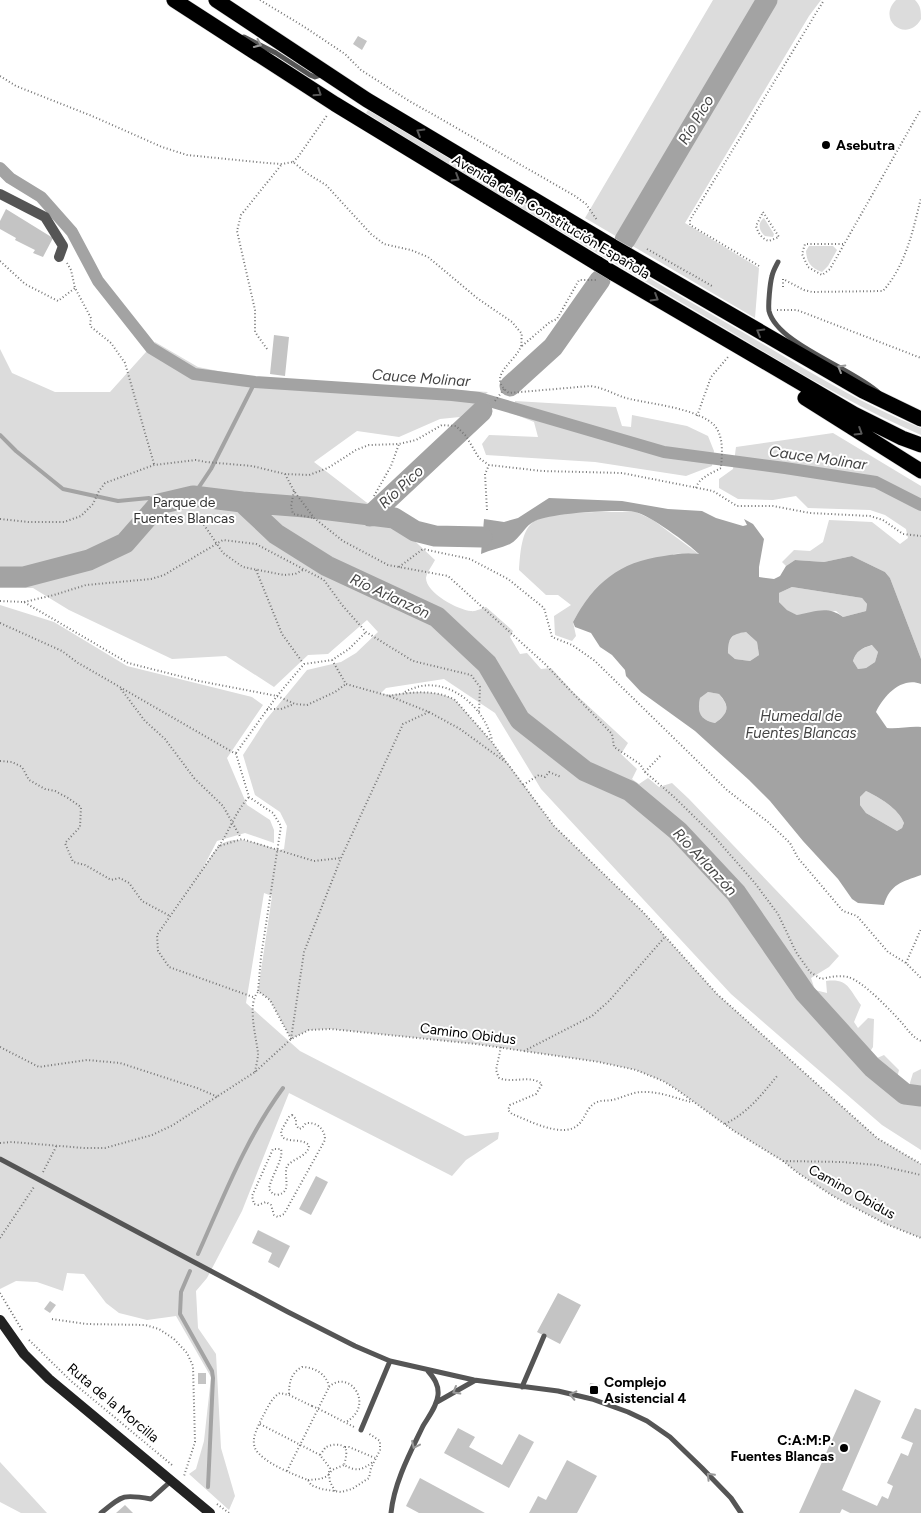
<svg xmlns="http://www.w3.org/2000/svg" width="921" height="1513" font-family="Figtree,sans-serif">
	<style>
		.green { fill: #dcdcdc }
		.water { fill: #a3a3a3; fill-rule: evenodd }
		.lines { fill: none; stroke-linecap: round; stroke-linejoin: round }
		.stream { stroke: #a3a3a3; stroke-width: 4 }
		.canal { stroke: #a3a3a3; stroke-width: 12 }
		.river { stroke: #a3a3a3; stroke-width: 21 }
		.building { fill: #c4c4c4 }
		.highway-casing { stroke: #dbdbdb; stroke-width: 16 }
		.path { stroke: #777; stroke-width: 2; stroke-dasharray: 1 2.5; stroke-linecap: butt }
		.lane { stroke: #555; stroke-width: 5 }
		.street { stroke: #555; stroke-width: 10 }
		.secondary { stroke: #222; stroke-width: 10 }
		.highway { stroke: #000; stroke-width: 15 }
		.highway-bridge-casing { stroke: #dbdbdb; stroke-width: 16; stroke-linecap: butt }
		.path-bridge { stroke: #777; stroke-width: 2; stroke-dasharray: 1 2.5; stroke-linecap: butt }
		.highway-bridge { stroke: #000; stroke-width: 15 }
		.oneway { stroke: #999 }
		.oneway2 { stroke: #595959 }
		.poi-dot { fill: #000; stroke: #fff; stroke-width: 2 }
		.labels { text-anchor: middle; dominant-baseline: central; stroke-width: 4; stroke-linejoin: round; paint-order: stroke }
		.poi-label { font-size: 14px; font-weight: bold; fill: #000; stroke: #fff; text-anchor: start }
		.street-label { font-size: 14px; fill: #000; stroke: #fff }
		.park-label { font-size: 14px; fill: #333; stroke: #fff }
		.water-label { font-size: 15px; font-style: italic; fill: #444; stroke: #fff }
	</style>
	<rect width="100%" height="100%" fill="#fff"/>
	<!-- green -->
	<path class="green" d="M713 0H821L809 16 685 223 759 268 755 318 585 218Z
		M896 0H915C921 6 921 11 921 19 907 44 876 20 896 0Z
		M368 110C487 181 605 253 725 322 790 359 852 401 921 428V435C844 402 772 356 699 313 588 248 476 182 366 113Z
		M764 218 774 234 773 237 765 236C759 231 757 223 764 218Z
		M809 246H833L837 250 828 266 822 272C811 268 807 263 806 251Z
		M155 342 198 367 253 378 488 392 460 417 440 419 399 437 357 431 314 462 366 502 388 516 435 560C432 566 427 572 426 578 426 593 458 610 471 611 475 612 482 608 486 607L513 631 510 637 520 654 527 653 541 669 551 668 572 691 628 743 621 754 637 769 632 779 639 784 648 778 659 787 672 783 689 799 839 956 829 967 811 978 815 990 827 993 826 981C848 978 849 989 861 1005L854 1022 858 1028 868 1018 874 1019 873 1047 869 1053 875 1059 884 1055 899 1070 896 1082 909 1086 913 1073 921 1069V1150L882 1125 731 994 541 789 495 713 444 679 386 688 381 693C390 696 395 694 404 693 420 691 441 692 455 700L492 742 554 826 643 912 717 994 877 1138 921 1164V1238L886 1224 833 1196 798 1173 783 1161 734 1131 676 1089 663 1081 636 1070 599 1062 476 1044 331 1029 309 1030 291 1039 270 1000 258 991 272 896 264 893 246 1003 300 1051 465 1136 499 1132 498 1139 466 1160 452 1176 289 1093 242 1211 207 1278 196 1291 198 1328 216 1354 221 1448 235 1496 229 1510 189 1474 196 1469 204 1441 211 1377 176 1316 147 1320 119 1313 106 1303 84 1274 67 1273 63 1291 37 1282 16 1281 0 1289V605L54 622 127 666 252 697 263 705 227 758 247 805 270 820 274 830V843L245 833 217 841 202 870C207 863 212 853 218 847 233 832 262 845 279 850L284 849 287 826 280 812 255 795 243 755 265 721 307 670 341 662 356 653 378 632 367 620 328 654 308 655 274 687 226 656 172 659 69 610 33 588H0V349L12 373 55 392H110Z
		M515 401 616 407 622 426 631 427 632 415 687 426 708 436 714 451 712 466 686 476 595 462 486 455 482 444 489 435 538 437 534 422 514 414Z
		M833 433 921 486V659L890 578 885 572 852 556 824 562 795 560 786 566 782 562 794 550 810 551 823 542 829 520 872 522 900 544 908 538 906 529 885 515 870 510 808 508 796 496 773 500 738 499 719 488V479L733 469 736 447Z
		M595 512H636L653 520 700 555 691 553 674 554 577 615 573 622 576 636 572 641 555 635 554 616 571 605 558 595H546L519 570C520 556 521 535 530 525 540 512 579 513 595 512Z
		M792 587 862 598 867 604 866 611 843 617 836 611 797 615 787 610 779 602V593Z
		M746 632 757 642 759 655 750 661 735 659 728 653V642L736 633Z
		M873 645 878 652 875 662 866 668 858 669 853 661C856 651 862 648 873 645Z
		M708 692 719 694C730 707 729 713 715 723 700 720 697 712 700 698Z
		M866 791C880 798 898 808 904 823L902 828 897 831 866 813 860 805V797Z
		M0 1462 47 1513H21L0 1502Z"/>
	<!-- water -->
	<path class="water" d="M549 498 622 501 668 509 702 511 716 518 743 526 747 525 744 519 753 524 764 539 759 567V577L774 579 780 576 786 566 795 560 824 562 852 556 885 572 890 578 921 659V684C901 676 883 697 876 712L887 728C899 729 910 726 921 727V875C902 882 890 884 884 905L858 903 852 899 838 879 803 841 770 801 749 780 695 731 641 692 626 676 625 670 612 655 600 647 591 633 575 627 573 622C594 583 619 562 664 556 675 554 687 552 699 554 689 544 648 514 635 512 616 509 552 513 535 521 525 525 520 539 510 544 501 548 490 550 481 554L484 519 504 522 518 518ZM792 587 862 598 867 604 866 611 843 617C828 605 814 612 797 615L787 610 779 602V593ZM746 632 757 642 759 655 750 661 735 659 728 653C728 638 731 634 746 632ZM872 645 878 652 875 662 866 668 858 669 853 661C856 651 862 648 872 645ZM708 692 719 694C730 706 729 713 715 723 700 720 697 712 700 698ZM866 791C880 798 898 808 904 823L902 828 897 831 866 813 860 805V797Z"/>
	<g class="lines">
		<!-- stream -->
		<path class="stream" d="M0 435 16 451 63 489 118 501 149 498 159 504
			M193 496 211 469 255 382
			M198 1254C224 1196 245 1140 283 1088
			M190 1271 181 1292 180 1314 212 1371 213 1378 208 1487"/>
		<!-- canal -->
		<path class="canal" d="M0 168 10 178 41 197 72 232 98 281 151 348 194 374 255 382 452 395 479 398 664 452 785 468 876 482 921 505"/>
		<!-- river -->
		<path class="river" d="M625 240 767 0
			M510 386 553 347 600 280
			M242 502 305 507 394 518 415 531 435 536 482 537
			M370 516 482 411
			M0 577H24L89 560 125 543 159 504 193 496 242 502 276 534 327 566 437 617 487 664 520 720 585 771 630 791 678 831 736 893 805 993 872 1067 905 1094 921 1096"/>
	</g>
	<!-- building -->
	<path class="building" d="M358 36 367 41 362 50 353 44Z
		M6 209 53 238 43 257 33 253 35 250 15 240 16 238 0 229V221Z
		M274 335 289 337 285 376 270 374Z
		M316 1176 328 1182 311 1215 299 1209Z
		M258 1230 290 1246 279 1268 268 1262 272 1253 252 1243Z
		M558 1293 581 1305 560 1344 537 1332Z
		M50 1301 56 1305 50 1313 44 1309Z
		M198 1373H206V1384H198Z
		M590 1383 600 1385 598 1393 588 1391Z
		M855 1389 881 1401 842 1490 877 1506 882 1496 888 1499 893 1486 887 1483 901 1453 908 1456 913 1443 901 1438 915 1408 921 1410V1513H850L842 1509 840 1513H799Z
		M458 1428 475 1437 469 1447 502 1465 519 1434 534 1442 509 1488 444 1453Z
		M567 1460 597 1476 577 1513H529L538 1496 546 1500Z
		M420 1478 485 1513H419L406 1506Z
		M125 1505 133 1513H116Z"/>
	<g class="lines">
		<defs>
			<path id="highway" d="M174 0 335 104 598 264
				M216 0 367 100 612 246
				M626 254 863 391 921 419
				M613 273 854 414 902 438 921 445
				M805 398 921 471"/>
		</defs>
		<!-- highway casing -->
		<use href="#highway" class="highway-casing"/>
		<!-- path -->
		<path class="path" d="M260 0 303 26 345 54 361 70 406 99 575 196 586 204 597 220
			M0 76 16 86 92 116 162 147 187 155 267 163 282 164 293 162 308 174 326 185 371 234 384 244 411 250 428 257 477 298 512 322 522 334C521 337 522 342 521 346 516 362 485 376 509 393L590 386C606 388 616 396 630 399 652 404 700 409 715 426 724 438 722 454 721 468 712 473 696 479 696 490
			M293 162 298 157 328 114
			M763 212 779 237 769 241C762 239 758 233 756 226Z
			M843 244H805L802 254 808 267 822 275 830 269 921 109
			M647 249 712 286
			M0 261 25 284 58 301 75 288
			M67 263 71 270 75 288 91 318 90 326 111 343 125 363 154 464
			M759 266 690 225V220L824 0
			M783 287V279L804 290 812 292 883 291C906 265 913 230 921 198
			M777 310H797L921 358
			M522 346 550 322 557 319 579 280H596
			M267 349 255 332V310L237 231 241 215 282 164
			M495 401 504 389
			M697 416 711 377 728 357
			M285 474 294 491 314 518 343 541 388 565 448 576 545 664 612 734 614 747 640 764 645 772 673 796 712 834 754 882 778 914 796 952 810 972 821 979C830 977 839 975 848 977 863 981 891 1011 902 1023 908 1030 912 1037 921 1041
			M294 491 291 506 293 514 314 518
			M374 496 391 466 399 444
			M487 510 485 474 489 465
			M196 513 223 553 243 567 284 575 295 574 303 570
			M0 519 28 522H64L81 516 93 504 99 491 105 483 154 465 196 460 206 462 252 466 285 474 309 475 328 468 356 450 369 445 399 444 416 440 442 425 456 426 466 436 479 458 489 465 542 471 622 473 713 491 737 506H773L810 513 870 516 883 520 903 534 921 536
			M399 567 423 549 470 559 508 579 544 608 552 637 572 645 595 661 727 790 768 822 790 843 798 858 843 911 857 916 888 952 906 963 921 978
			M256 570 282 634 303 663
			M0 601 24 602 128 663 199 681 277 696 295 704 307 705 335 692 346 684
			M24 602 54 595 86 585 151 579 164 575 223 540 256 544 324 580 342 605 366 632 413 661 471 675 480 687 479 712
			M0 623 62 651 78 663 236 754 249 797 273 813 281 826 261 957 258 991 270 1000 291 1039
			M332 660 346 684 389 696 429 712 460 729 507 763 554 826 643 912 717 994 877 1138 921 1164
			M121 689 145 721 165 739 194 778 223 806 241 838
			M405 692C442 671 483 703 492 740
			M389 696C409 692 436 689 455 700L492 742 506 762
			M267 709H281L294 704
			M236 753 277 696 304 664 332 660 349 649 366 632
			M0 761 12 762 22 767 29 780 45 789 55 791 68 798 81 807 80 827 65 843 73 862 85 865 111 880 120 878 129 883 142 901 170 916
			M645 772 661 755
			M523 785 539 775 545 777 549 772 561 777
			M219 846C230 830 235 812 249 797
			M906 963 921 929
			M253 997 169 967 158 951 157 935 219 846 242 839 314 861 341 858
			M291 1039 304 952 341 858 403 724 429 712
			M0 1047 39 1067 87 1060 120 1063 197 1088 218 1097
			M501 1047 496 1070 499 1078C514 1084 529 1074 542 1084L536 1094 510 1105 508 1110 512 1114C528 1120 562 1139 578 1125 586 1118 586 1107 597 1102 602 1100 607 1101 612 1100 622 1098 632 1092 642 1092 658 1091 675 1098 691 1102
			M524 1051 592 1016 609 1001 664 938
			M255 1072C256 1066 258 1059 258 1053 256 1036 247 1004 258 992
			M292 1115 296 1119V1125L299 1129 302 1128 306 1123C317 1122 325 1129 325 1140L284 1214 278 1217 274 1215 271 1205 266 1202 258 1205 254 1204 252 1196 273 1149H281C284 1159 271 1176 269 1189L273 1194 277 1195C293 1192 283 1177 287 1166 294 1158 309 1156 309 1145 301 1138 290 1143 282 1137L281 1131 289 1117Z
			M725 1124C749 1112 761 1095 778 1075
			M0 1143 12 1142 84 1148H105L152 1135 173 1125 255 1072 291 1039 309 1030 331 1029 476 1044 599 1062 636 1070 663 1081 676 1089 734 1131 783 1161 798 1173 833 1196 886 1224 921 1238
			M783 1161 842 1162 877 1165 921 1175
			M43 1172 57 1145
			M0 1238 34 1187
			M0 1293 22 1330
			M52 1319 86 1324 145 1325 159 1329 174 1339 187 1353 193 1366 195 1442 184 1476
			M29 1340 71 1381 172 1465
			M329 1387C349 1368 376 1405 346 1422
			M312 1406 289 1395 280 1393C271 1398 267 1409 262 1418 258 1427 251 1438 255 1448 261 1462 295 1475 308 1480L311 1485 321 1489 341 1492 352 1489 369 1478 371 1468 380 1450V1441L368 1433
			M325 1412 354 1427
			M260 1424 320 1455
			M345 1447H349L375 1458
			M287 1471 329 1387C327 1374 314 1367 302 1367 291 1373 289 1382 289 1395
			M308 1480 320 1479 328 1476 330 1468 320 1455C321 1454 325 1448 325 1448 330 1444 342 1443 345 1448 348 1452 345 1461 344 1465 357 1472 362 1470 373 1462
			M335 1491 330 1482 329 1474 332 1470 344 1465
			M217 1504 229 1513"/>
		<!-- lane -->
		<path class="lane" d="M244 37 276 53 310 75 315 77 324 74
			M778 262C776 266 773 271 772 276 770 283 768 305 769 311 777 344 854 369 879 393
			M0 1159 288 1312 355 1346 390 1361 474 1380 558 1391 592 1399 628 1412 647 1421 670 1437 702 1468 731 1498 741 1513
			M522 1387 544 1336
			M437 1402 474 1381
			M361 1430 390 1361
			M101 1513C123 1495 123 1494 151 1499L171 1481
			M391 1513C394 1483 410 1453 423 1426 429 1416 437 1406 438 1395 439 1385 434 1378 428 1371"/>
		<!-- street -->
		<path class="street" d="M0 194 45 217 63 246 59 257"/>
		<!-- secondary -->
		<path class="secondary" d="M0 1320 24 1354 49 1379 210 1513"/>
		<!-- highway -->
		<use href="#highway" class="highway"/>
		<defs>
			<path id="highway-bridge" d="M612 246 626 254
				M598 264 613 273"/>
		</defs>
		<!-- highway-bridge casing -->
		<use href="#highway-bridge" class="highway-bridge-casing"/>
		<!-- path-bridge -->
		<path class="path-bridge" d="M312 1406 325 1412"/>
		<!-- highway-bridge -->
		<use href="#highway-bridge" class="highway-bridge"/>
	</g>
	<!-- one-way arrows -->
	<defs><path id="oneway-chevron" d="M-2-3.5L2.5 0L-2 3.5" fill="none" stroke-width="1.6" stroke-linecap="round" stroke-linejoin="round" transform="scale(1.25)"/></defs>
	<g class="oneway">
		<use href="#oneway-chevron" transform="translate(258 44) rotate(25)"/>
		<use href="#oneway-chevron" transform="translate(841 368) rotate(-150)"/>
		<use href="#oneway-chevron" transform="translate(456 1391) rotate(150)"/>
		<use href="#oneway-chevron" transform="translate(573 1395) rotate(-167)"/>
		<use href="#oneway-chevron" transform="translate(415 1445) rotate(115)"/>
		<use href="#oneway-chevron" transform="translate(710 1476) rotate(-134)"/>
	</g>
	<g class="oneway2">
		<use href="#oneway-chevron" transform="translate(318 93) rotate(33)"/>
		<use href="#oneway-chevron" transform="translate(420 132) rotate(-149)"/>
		<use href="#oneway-chevron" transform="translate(456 178) rotate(31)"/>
		<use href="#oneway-chevron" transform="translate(655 298) rotate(31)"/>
		<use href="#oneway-chevron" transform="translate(760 332) rotate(-150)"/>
		<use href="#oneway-chevron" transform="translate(859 432) rotate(32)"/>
	</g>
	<!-- markers -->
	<g class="poi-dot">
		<circle cx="826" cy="145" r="5"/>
		<rect x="589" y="1385" width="10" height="10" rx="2.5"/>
		<circle cx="844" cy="1448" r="5"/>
	</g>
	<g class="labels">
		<!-- poi labels -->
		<g class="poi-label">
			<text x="836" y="145">Asebutra</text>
			<text x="604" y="1382">Complejo<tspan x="604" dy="16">Asistencial 4</tspan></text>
			<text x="834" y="1440" text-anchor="end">C:A:M:P.<tspan x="834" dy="16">Fuentes Blancas</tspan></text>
		</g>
		<!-- street labels -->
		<g class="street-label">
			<text transform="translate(551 217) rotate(31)">Avenida de la Constitución Española</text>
			<text transform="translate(468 1034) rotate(7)">Camino Obidus</text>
			<text transform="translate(852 1192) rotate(29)">Camino Obidus</text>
			<text transform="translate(113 1403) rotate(40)">Ruta de la Morcilla</text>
		</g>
		<!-- park labels -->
		<g class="park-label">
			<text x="184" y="502">Parque de<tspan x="184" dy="16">Fuentes Blancas</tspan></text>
		</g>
		<!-- water labels -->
		<g class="water-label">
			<text transform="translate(696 120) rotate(-59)">Río Pico</text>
			<text transform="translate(421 378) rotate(4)">Cauce Molinar</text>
			<text transform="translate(818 458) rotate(8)">Cauce Molinar</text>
			<text transform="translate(401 487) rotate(-43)">Río Pico</text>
			<text transform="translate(390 596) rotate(25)">Río Arlanzón</text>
			<text x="801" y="716">Humedal de<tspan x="801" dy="17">Fuentes Blancas</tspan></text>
			<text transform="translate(705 862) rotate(47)">Río Arlanzón</text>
		</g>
	</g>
</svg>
